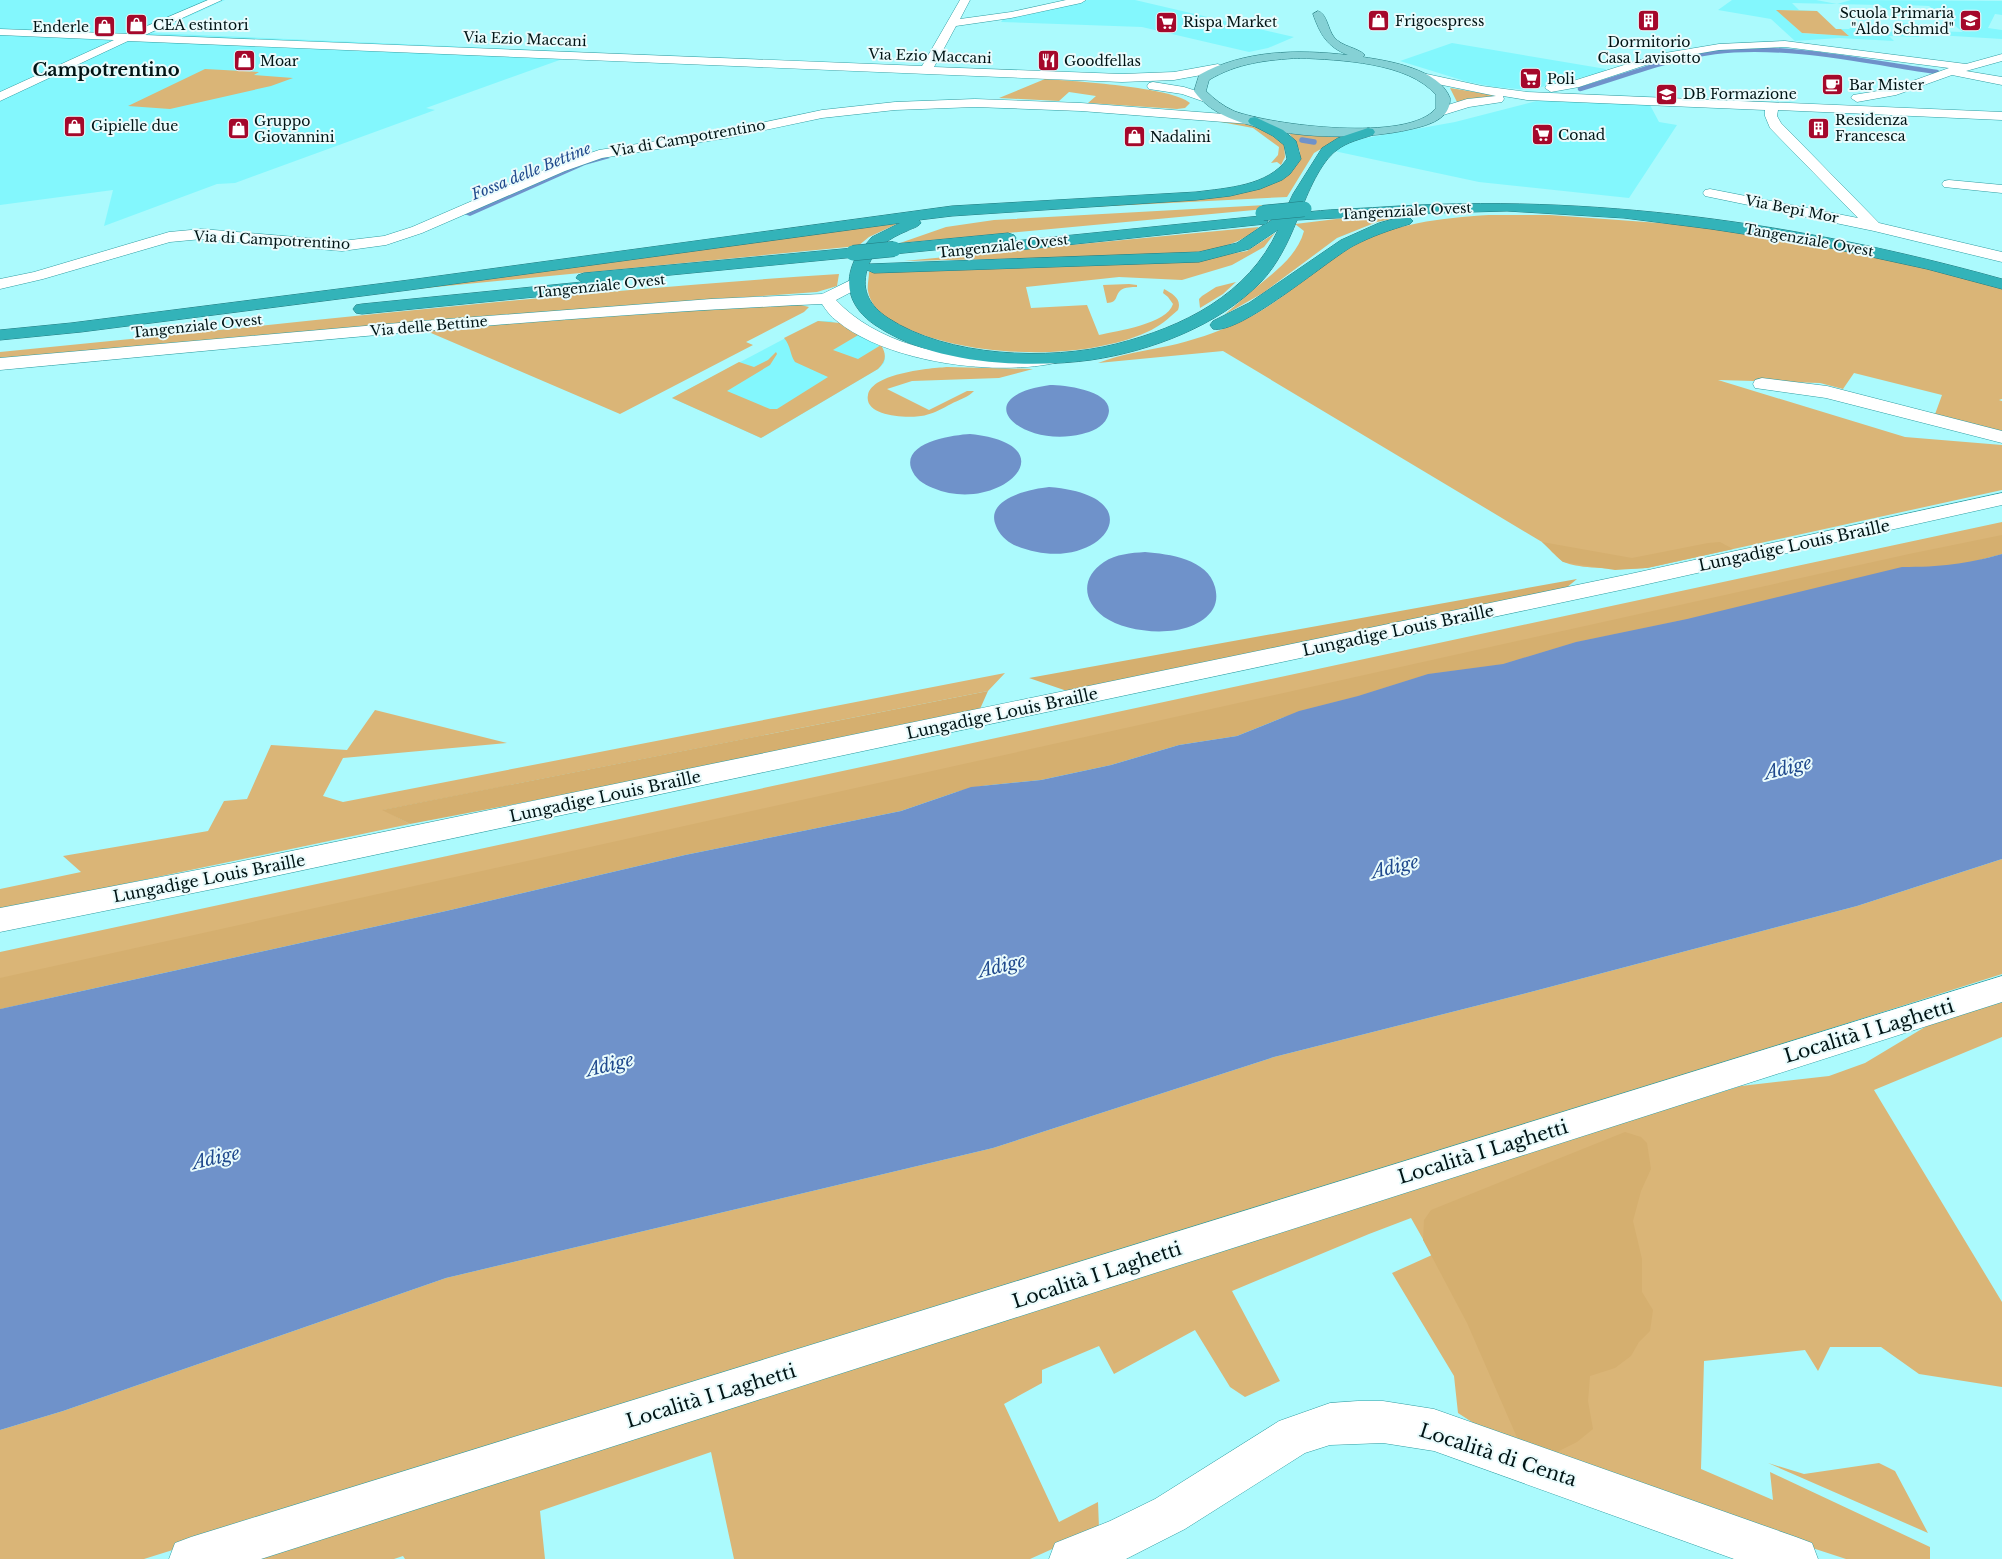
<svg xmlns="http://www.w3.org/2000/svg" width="2002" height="1559" font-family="'Libre Baskerville',serif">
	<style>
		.built { fill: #83f7fd; fill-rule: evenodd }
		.green { fill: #dab577 }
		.forest { fill: #d5af6f }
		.water { fill: #6f92ca }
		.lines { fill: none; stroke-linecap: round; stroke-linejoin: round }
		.stream-far1 { stroke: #6f92ca; stroke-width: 4.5 }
		.stream { stroke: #6f92ca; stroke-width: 5.5 }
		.minor-casing { stroke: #309da2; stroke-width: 1 }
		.major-casing { stroke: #227b80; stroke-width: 1 }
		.highway-casing { stroke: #227b80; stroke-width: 1 }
		.minor { fill: #fff; fill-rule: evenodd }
		.major { fill: #85d1d5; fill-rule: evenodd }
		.highway { fill: #33b3b9; fill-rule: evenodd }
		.highway-bridge-casing { stroke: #227b80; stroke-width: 16; stroke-linecap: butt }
		.highway-bridge { stroke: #33b3b9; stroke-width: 15 }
		.labels { text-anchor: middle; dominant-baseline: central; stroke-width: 4; stroke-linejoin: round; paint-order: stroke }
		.far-poi-label { font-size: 14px; fill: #011415; stroke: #e9fbfc; text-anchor: start }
		.far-street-label { font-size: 14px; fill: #011415; stroke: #e9fbfc }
		.far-water-label { font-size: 15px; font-style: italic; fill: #1e488c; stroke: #e9fbfc }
		.street-label { font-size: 16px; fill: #011415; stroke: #e9fbfc }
		.far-district-label { font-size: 18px; font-weight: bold; fill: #011415; stroke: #e9fbfc }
		.water-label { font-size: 18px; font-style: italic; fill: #1e488c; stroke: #e9fbfc }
		.near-street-label { font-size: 19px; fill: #011415; stroke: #e9fbfc }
	</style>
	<rect width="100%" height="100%" fill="#abfafd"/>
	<!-- built -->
	<path class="built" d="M0 0H225L152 33 582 52 426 108 435 110 235 183 217 184 104 226 113 190 0 205Z
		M1088 0H1135L1294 37 1268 48 1249 52 1142 27 1001 22 1005 17Z
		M1732 0H1816L1837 4 1851 0 2002 1V15L1995 14 1988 28 2002 30V39L1920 34 1919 37 1889 36 1894 41 1839 38 1795 41 1771 19 1718 10ZM1792 3 1880 5 1886 10 1912 11 1906 5 1929 6 1963 32 1929 31 1921 24 1894 23 1905 32 1861 31 1858 28H1849L1850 29H1841L1848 35 1810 34 1802 33 1777 10 1817 11 1799 10Z
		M1452 43 1606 69 1604 72 1529 90 1495 87 1468 82 1400 61Z
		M1544 99 1650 105 1659 122 1677 125 1629 198 1479 182 1334 151 1346 142 1360 139 1455 122Z
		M818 321H831L881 345 885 358 884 363 878 369 761 438 672 398Z"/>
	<!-- green -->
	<path class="green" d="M1776 10 1817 11 1836 29H1841L1849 36 1802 33Z
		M205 69 259 72 254 75 293 78 271 86 170 109 128 106Z
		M1045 79C1073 81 1172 87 1190 103L1185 108 1177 109 1088 103 1096 96 1069 92 1059 101 999 98Z
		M1450 88 1500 96 1457 102Z
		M1210 120 1241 122 1261 128 1284 144 1285 157 1281 165 1277 162 1271 163 1278 155 1279 147 1253 128Z
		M1289 133 1341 137 1314 153 1287 197 1091 207 1088 206 1230 196 1265 186 1286 176 1296 166 1300 158V151Z
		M1266 205 1265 209 900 243 946 227 994 220Z
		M1420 213 1377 222 1337 238 1263 293 1224 315C1234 307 1243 298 1254 289 1273 273 1297 257 1304 231L1295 224 1361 216Z
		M1489 215H1550L1687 225 1861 252 2002 288V399L1999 400 2002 401V434L1934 417 1942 395 1854 373 1843 389 1820 383 1718 380 1905 437 2002 445V490L1647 568C1630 569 1576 570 1562 561 1555 556 1549 548 1542 542L1223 351 1098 363C1121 354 1144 351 1168 346 1192 341 1217 332 1240 322 1280 304 1312 270 1350 248 1393 223 1441 218 1489 215Z
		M901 222 869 237 858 246 374 293Z
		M1259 227C1234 250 1199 252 1167 255L904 261Z
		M1275 233 1264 247 1232 265 1182 280 1119 277 1026 287 1031 308 1087 305 1099 335C1117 331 1167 324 1173 304L1168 297 1163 293 1164 289C1173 294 1182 299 1178 310 1169 318 1159 327 1147 332 1082 362 961 358 898 324 885 317 871 308 868 291 867 286 869 278 869 272L1191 261 1247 251Z
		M839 274 837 286 817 292 573 310 0 358V352C280 325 559 292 839 274Z
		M1236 282 1223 294 1200 308 1199 299 1202 296 1216 287Z
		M1129 284 1137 285V287C1132 287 1125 287 1121 290 1114 296 1119 302 1107 303L1103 285Z
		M777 304H797L809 307 804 312 746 342 753 345 620 414 424 330Z
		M818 321 840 323 860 334 833 350 858 359 881 345C887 355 886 361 878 369L761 438 672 398 739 362 754 367 768 360 776 352 777 354 770 365 727 391 770 409H777L828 377 795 362C790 355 791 346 784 338Z
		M948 367 1033 369 999 378 912 381 887 389 929 410 967 391H974C969 397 958 400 951 404 943 408 935 413 926 415 913 419 863 418 868 395 872 373 931 368 948 367Z
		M2002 522V554L0 1009V952Z
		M1005 673 988 691 384 810 410 824 0 910V889L81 872 63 856 208 831 224 801 247 799 271 745 347 750 375 710 507 743 343 758 323 796 343 802Z
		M2002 859V974L1506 1132 144 1559H0V1430L63 1411 446 1278 993 1148 1274 1057 1523 994 1857 906Z
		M2002 1002V1037L1874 1090 2002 1302V1387L1919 1374 1881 1347H1830L1818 1371 1805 1350 1704 1361 1701 1469 1773 1500 1770 1472 1930 1547V1559H1846L1702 1512 1478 1426 1458 1413 1454 1376 1392 1273 1432 1255 1411 1218 1369 1234 1232 1291 1280 1381 1245 1397 1230 1387 1195 1330 1114 1374 1099 1346 1042 1370V1383L1004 1404 1059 1522 1098 1502 1099 1528 1030 1559H734L711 1452 540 1511 545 1559H405L403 1556 394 1559H254L1470 1170 1741 1086 1829 1076 1865 1063 1930 1024Z
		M1768 1463 1804 1474 1879 1463 1895 1471 1928 1533Z"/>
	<!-- forest -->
	<path class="forest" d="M2002 535V554L1969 563 1938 567 1576 642 1503 664 1428 674 1358 696 1299 711 1237 736 1179 745 1111 765 1041 780 971 787 901 811 685 855 446 911 0 1009V978L1909 554Z
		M1542 542 1632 558 1708 543 1720 542 1733 549 1647 568 1615 570 1563 562Z
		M1577 579 1566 588 1067 691 1029 678Z
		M988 691 980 709 584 791 410 824 382 810Z
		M1625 1132 1641 1137 1647 1143 1651 1169 1641 1191 1633 1221 1642 1259V1292L1653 1310 1650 1331 1639 1342 1631 1356 1615 1368 1590 1376 1588 1401 1593 1429 1577 1442 1555 1453 1519 1442 1467 1323 1423 1240 1424 1220 1431 1210Z"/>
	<!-- water -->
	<path class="water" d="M605 156 610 158 585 165 470 216 464 214 576 165Z
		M1050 385C1065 385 1120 391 1107 418 1103 427 1091 432 1082 434 1021 449 964 397 1050 385Z
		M970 434C1074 445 998 516 933 488 923 484 915 479 911 468 903 442 953 435 970 434Z
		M1049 487C1163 496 1097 581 1014 545 1006 541 999 534 996 526 984 498 1031 489 1049 487Z
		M1145 552C1169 554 1208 559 1215 587 1217 595 1217 602 1213 609 1194 640 1130 635 1104 617 1082 601 1081 577 1104 562 1116 554 1131 553 1145 552Z
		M2002 554V859L1857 906 1523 994 1274 1057 993 1148 446 1278 63 1411 0 1430V1009L446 911 685 855 901 811 971 787 1041 780 1111 765 1179 745 1237 736 1299 711 1358 696 1428 674 1503 664 1576 642 1687 619 1902 567C1940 567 1966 564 2002 554Z"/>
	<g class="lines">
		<!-- stream-far1 -->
		<path class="stream-far1" d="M1580 89C1625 76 1669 58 1715 52 1785 43 1867 62 1937 72"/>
		<!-- stream -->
		<path class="stream" d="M1302 140 1314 142"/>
		<defs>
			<path id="minor" d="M208 0H222L145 35 922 66 960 0H970L960 19 1011 12 1066 0H1086L1081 3 1011 18 956 26 934 67 1122 74 1174 72 1218 64 1224 68 1218 72 1174 80 1122 82 128 41 0 101V92L114 40 0 35V29L131 34 133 32Z
				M1785 41 1966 64 2002 54V61L1966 71 2002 77V85L1952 75 1896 95 1857 102 1851 98 1853 95 1890 89 1949 68 1785 47 1719 50 1661 60 1579 87 1551 92 1545 88 1547 85 1573 81 1659 54 1719 44Z
				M1422 73 1482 86 1527 92 2002 112V120L1778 110 1777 116 1781 123 1879 223 2002 252V262L1874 231 1705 196 1703 193 1705 190 1710 189 1858 218 1770 128 1765 116V110L1527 100 1503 96 1504 99 1502 102 1469 107 1440 116 1435 115 1434 112 1435 109 1467 99 1496 96 1418 80 1416 77Z
				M1153 82 1184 87 1209 95 1211 98 1205 102 1182 94 1149 89 1147 86 1149 83Z
				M975 99 1081 103 1250 116 1257 120 1250 124 1081 111 975 107 895 110 822 118 727 138 602 158 565 171 422 233 386 245 342 251 202 239 170 242 43 279 0 289V279L34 272 169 232 202 229 342 241 384 236 412 227 555 165 599 150 727 130 822 110 895 102Z
				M1949 180 2002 185V193L1944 187 1942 184 1944 181Z
				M855 278 861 279 863 283 861 287 836 300C876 343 943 357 999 358 1009 358 1020 358 1030 357 1041 356 1050 352 1060 354L1063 358 1060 362C998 377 888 363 837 321 831 317 826 310 822 304 547 316 273 345 0 370V358L422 321 711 299 822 294Z
				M1762 378 1827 386 2002 431V443L1826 398 1755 388 1753 384 1755 380Z
				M2002 493V505L1630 588 233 885 0 932V908L233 863 1630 574Z
				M2002 976V1002L261 1559H169L175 1543 191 1537Z
				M1358 1401H1383L1434 1409 1796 1537 1812 1543 1818 1559H1734L1434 1451 1383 1443 1330 1445 1305 1453 1185 1529 1126 1559H1049L1055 1543 1110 1521 1155 1499 1279 1421 1330 1403Z"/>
			<path id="major" d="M1318 11C1327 13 1328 30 1334 37 1342 47 1357 47 1365 55L1363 57C1390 61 1439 69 1450 98 1451 119 1429 125 1412 129 1359 142 1272 139 1223 115 1211 109 1202 102 1194 91L1199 75C1244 50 1297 49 1348 55 1327 47 1320 34 1313 14ZM1299 58C1340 60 1408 62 1436 95V108C1410 143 1271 125 1234 111 1223 106 1214 99 1206 91L1209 80C1237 63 1267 60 1299 58Z"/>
			<path id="highway" d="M1255 117 1283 130 1296 141 1301 159 1290 174 1282 180 1260 189 1230 196 1196 200 952 216 919 220 921 223C917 228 912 228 907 231 890 238 876 247 869 264L1199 252 1237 243 1265 224 990 253 984 251 982 248 984 245 894 254 888 252 886 249 888 246 894 244 1008 233 1014 235 1016 238 1014 241 1260 216 1265 218 1268 221 1266 224 1285 211 1293 194 1322 148 1338 138 1368 128 1373 129 1375 132 1373 135C1361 139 1347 142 1337 150 1321 161 1307 194 1300 213 1327 209 1355 209 1383 207 1591 193 1801 223 2002 279V289L1927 269 1821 246 1711 229 1624 218 1507 211 1434 213 1297 220C1288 243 1277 265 1261 282 1218 326 1151 351 1091 360 1024 369 932 364 875 325 850 308 842 284 856 257L609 281 614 285 612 289 606 290 362 314 356 313 353 309 356 305 362 304 582 282 576 278 578 275 584 273 853 248 860 251 872 237 900 223 409 290 81 332 0 340V330L71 323 409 280 952 206 1196 192C1227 188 1268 186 1287 159L1284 145 1273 136 1250 124 1248 121 1250 118ZM1278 230C1248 295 1183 327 1116 344 1049 361 947 357 888 318 870 306 861 291 867 270L874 273 1199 262 1249 249Z
				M1405 216 1410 218 1413 221 1410 224C1390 230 1372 236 1353 246 1325 262 1240 335 1213 329L1210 325 1213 321 1249 303 1341 240 1379 223Z"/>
		</defs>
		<!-- minor casing -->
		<use href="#minor" class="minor-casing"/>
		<!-- major casing -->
		<use href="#major" class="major-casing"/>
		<!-- highway casing -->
		<use href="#highway" class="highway-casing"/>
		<!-- minor -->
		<use href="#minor" class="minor"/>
		<!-- major -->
		<use href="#major" class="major"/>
		<!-- highway -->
		<use href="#highway" class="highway"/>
		<defs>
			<path id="highway-bridge" d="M1263 213 1304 209
				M853 253 894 249"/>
		</defs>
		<!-- highway-bridge casing -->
		<use href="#highway-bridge" class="highway-bridge-casing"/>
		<!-- highway-bridge -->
		<use href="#highway-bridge" class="highway-bridge"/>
	</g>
	<!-- icons -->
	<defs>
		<symbol id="building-square" viewBox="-11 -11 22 22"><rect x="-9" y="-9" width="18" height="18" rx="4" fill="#a5082b" stroke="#e9fbfc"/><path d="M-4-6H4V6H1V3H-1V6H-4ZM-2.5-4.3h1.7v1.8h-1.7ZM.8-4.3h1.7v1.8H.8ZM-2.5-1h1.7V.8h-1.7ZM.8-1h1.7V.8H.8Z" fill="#fff"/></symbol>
		<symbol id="shop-square" viewBox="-11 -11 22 22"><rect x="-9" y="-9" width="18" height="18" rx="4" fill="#a5082b" stroke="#e9fbfc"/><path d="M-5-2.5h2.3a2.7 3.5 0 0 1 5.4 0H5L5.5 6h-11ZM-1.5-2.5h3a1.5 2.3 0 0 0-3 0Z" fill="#fff"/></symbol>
		<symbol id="school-square" viewBox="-11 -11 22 22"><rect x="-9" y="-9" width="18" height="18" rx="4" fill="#a5082b" stroke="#e9fbfc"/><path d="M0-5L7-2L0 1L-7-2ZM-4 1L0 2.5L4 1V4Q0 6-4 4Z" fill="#fff"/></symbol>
		<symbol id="supermarket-square" viewBox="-11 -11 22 22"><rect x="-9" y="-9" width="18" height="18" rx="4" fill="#a5082b" stroke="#e9fbfc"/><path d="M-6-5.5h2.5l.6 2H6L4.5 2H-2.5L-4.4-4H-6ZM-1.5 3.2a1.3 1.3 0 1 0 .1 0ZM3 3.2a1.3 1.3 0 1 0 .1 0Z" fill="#fff"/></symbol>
		<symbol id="restaurant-square" viewBox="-11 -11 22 22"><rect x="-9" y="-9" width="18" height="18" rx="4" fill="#a5082b" stroke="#e9fbfc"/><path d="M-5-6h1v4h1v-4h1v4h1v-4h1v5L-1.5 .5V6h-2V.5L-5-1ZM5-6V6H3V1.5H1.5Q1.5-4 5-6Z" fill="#fff"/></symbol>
		<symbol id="cafe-square" viewBox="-11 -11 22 22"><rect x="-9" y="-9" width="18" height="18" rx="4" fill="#a5082b" stroke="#e9fbfc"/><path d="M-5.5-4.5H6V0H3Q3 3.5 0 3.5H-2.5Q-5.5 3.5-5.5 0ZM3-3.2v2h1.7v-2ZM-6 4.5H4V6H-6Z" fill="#fff"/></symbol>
	</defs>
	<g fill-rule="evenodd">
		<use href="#building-square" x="1636" y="8" width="25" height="25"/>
		<use href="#shop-square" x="1366" y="8" width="25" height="25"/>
		<use href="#school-square" x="1958" y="8" width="25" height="25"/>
		<use href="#supermarket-square" x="1154" y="10" width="25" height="25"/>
		<use href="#shop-square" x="124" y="12" width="25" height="25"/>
		<use href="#shop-square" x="92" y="14" width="25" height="25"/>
		<use href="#shop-square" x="232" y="48" width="25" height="25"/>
		<use href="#restaurant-square" x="1036" y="48" width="25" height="25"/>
		<use href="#supermarket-square" x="1518" y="66" width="25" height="25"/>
		<use href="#cafe-square" x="1820" y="72" width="25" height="25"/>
		<use href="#school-square" x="1654" y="82" width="25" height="25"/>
		<use href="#shop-square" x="62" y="114" width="25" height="25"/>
		<use href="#building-square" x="1806" y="116" width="25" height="25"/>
		<use href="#shop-square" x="226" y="116" width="25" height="25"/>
		<use href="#supermarket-square" x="1530" y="122" width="25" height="25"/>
		<use href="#shop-square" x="1122" y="124" width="25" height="25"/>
	</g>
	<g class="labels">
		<!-- far-poi labels -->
		<g class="far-poi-label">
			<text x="1954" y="13" text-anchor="end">Scuola Primaria<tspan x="1954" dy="16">"Aldo Schmid"</tspan></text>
			<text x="1395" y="21">Frigoespress</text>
			<text x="1183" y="22">Rispa Market</text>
			<text x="153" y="25">CEA estintori</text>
			<text x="89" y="27" text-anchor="end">Enderle</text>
			<text x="1649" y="42" text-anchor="middle">Dormitorio<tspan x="1649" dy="16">Casa Lavisotto</tspan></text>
			<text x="260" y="61">Moar</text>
			<text x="1064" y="61">Goodfellas</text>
			<text x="1547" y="79">Poli</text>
			<text x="1849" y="85">Bar Mister</text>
			<text x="1683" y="94">DB Formazione</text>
			<text x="1835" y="120">Residenza<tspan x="1835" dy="16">Francesca</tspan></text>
			<text x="254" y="121">Gruppo<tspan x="254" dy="16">Giovannini</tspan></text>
			<text x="91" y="126">Gipielle due</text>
			<text x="1558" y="135">Conad</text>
			<text x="1150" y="137">Nadalini</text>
		</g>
		<!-- far-street labels -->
		<g class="far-street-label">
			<text transform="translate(525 39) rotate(2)">Via Ezio Maccani</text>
			<text transform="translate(930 56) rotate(2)">Via Ezio Maccani</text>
			<text transform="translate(688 138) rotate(-10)">Via di Campotrentino</text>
			<text transform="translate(1792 209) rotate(11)">Via Bepi Mor</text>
			<text transform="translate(1406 211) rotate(-3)">Tangenziale Ovest</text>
			<text transform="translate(272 240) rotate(3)">Via di Campotrentino</text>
			<text transform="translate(1809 240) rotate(10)">Tangenziale Ovest</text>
			<text transform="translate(1003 246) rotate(-6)">Tangenziale Ovest</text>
			<text transform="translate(600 286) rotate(-6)">Tangenziale Ovest</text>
			<text transform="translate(197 326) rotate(-6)">Tangenziale Ovest</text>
			<text transform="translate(429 326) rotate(-5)">Via delle Bettine</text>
		</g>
		<!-- far-water labels -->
		<g class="far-water-label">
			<text transform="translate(531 171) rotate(-22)">Fossa delle Bettine</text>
		</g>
		<!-- street labels -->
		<g class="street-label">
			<text transform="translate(1794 545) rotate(-12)">Lungadige Louis Braille</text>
			<text transform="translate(1398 630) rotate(-12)">Lungadige Louis Braille</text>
			<text transform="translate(1002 713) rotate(-12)">Lungadige Louis Braille</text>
			<text transform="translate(605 796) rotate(-12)">Lungadige Louis Braille</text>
			<text transform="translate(209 878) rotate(-11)">Lungadige Louis Braille</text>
		</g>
		<!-- far-district labels -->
		<g class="far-district-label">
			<text x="106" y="70">Campotrentino</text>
		</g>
		<!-- water labels -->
		<g class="water-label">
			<text transform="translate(1788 768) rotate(-14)">Adige</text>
			<text transform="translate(1395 867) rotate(-14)">Adige</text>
			<text transform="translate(1002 966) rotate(-14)">Adige</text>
			<text transform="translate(610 1065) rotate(-14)">Adige</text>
			<text transform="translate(216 1158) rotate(-13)">Adige</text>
		</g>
		<!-- near-street labels -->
		<g class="near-street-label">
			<text transform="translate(1869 1031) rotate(-17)">Località I Laghetti</text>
			<text transform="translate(1483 1152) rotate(-17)">Località I Laghetti</text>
			<text transform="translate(1097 1275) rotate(-18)">Località I Laghetti</text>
			<text transform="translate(711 1396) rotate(-17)">Località I Laghetti</text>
			<text transform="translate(1498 1455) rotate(18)">Località di Centa</text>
		</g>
	</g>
</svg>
